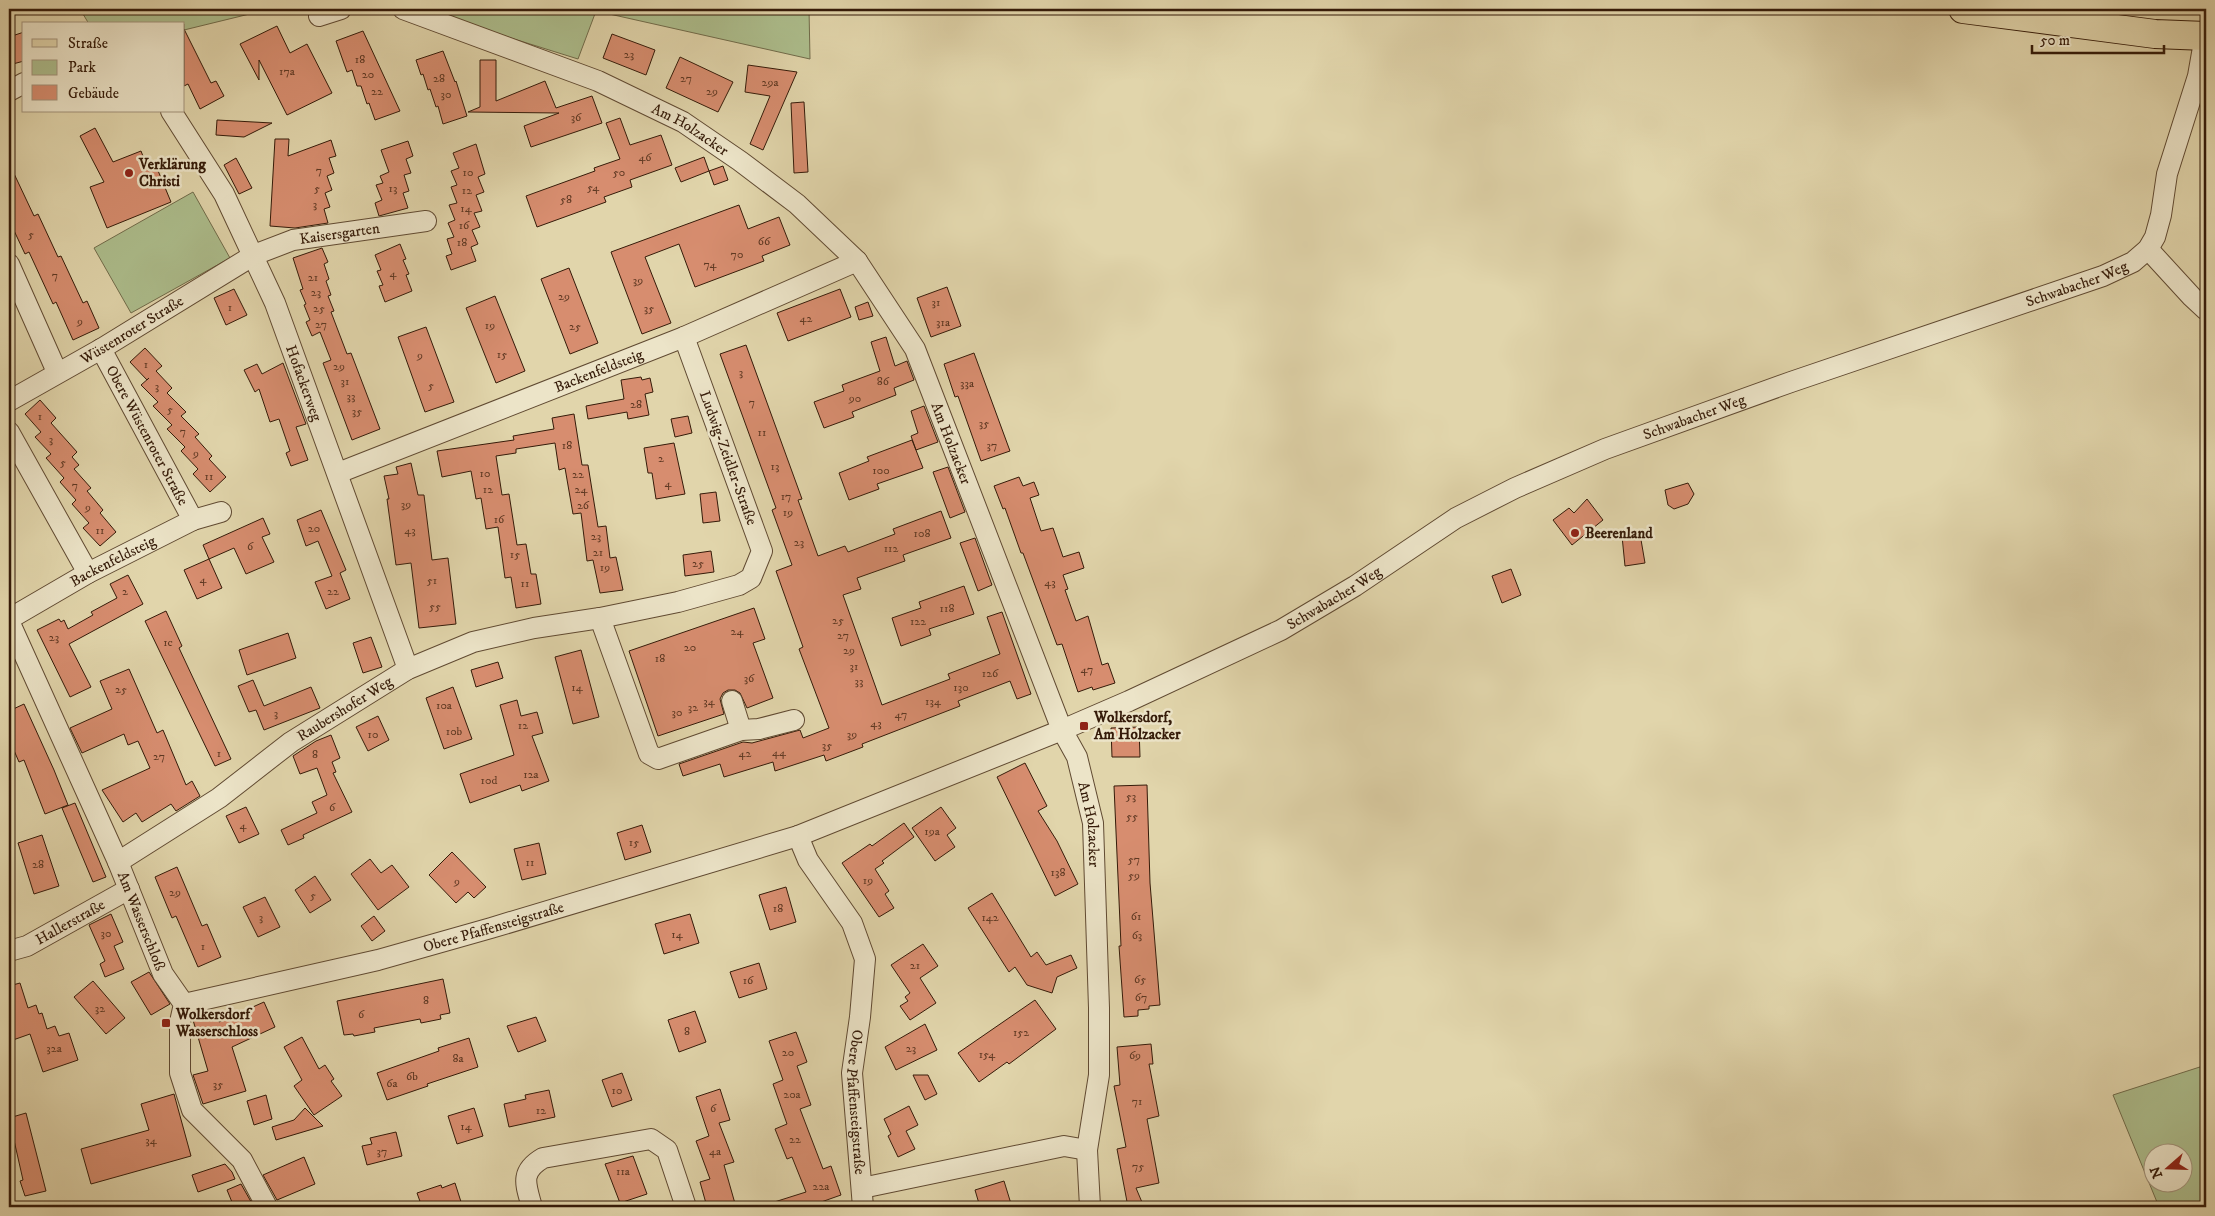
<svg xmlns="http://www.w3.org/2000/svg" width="2215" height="1216" font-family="'IM FELL DW Pica',serif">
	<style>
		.green { fill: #adbe8d; stroke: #716c4b; fill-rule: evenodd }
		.building { fill: #d78d6f; stroke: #351b09 }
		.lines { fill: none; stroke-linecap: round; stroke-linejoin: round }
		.minor-casing { stroke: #604a32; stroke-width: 22 }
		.primary-casing { stroke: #351b09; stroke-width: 30 }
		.minor { stroke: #ece4c8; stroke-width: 20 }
		.primary { stroke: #e1d5ab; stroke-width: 28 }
		.poi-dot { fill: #8f2418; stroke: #ece4c8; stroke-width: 2 }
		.labels { text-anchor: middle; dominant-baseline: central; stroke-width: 5; stroke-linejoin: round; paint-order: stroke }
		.number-label { font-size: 12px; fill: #5e3822 }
		.street-label { font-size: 15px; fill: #351b09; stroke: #ece4c8 }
		.poi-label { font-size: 15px; font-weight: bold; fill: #351b09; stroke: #ece4c8; text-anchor: start }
	</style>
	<rect width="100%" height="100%" fill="#e1d5ab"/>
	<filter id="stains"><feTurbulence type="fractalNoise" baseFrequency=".004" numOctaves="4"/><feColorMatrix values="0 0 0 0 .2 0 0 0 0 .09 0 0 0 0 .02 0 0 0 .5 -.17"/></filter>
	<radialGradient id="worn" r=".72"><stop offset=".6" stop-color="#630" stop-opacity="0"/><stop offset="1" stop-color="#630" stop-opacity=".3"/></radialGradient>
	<!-- green -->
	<path class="green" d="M80 9H270L184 30V24H89Z
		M418 9H809L810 59 596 11 578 59Z
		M193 192 230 258 131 313 94 248Z
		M2206 1065V1207H2159L2113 1095ZM2152 1154H2182V1184H2152Z"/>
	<!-- building -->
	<path class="building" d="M277 26 290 53 307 44 332 93 287 115 259 60V80L240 44Z
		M184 29 211 83 216 81 224 96 200 109 188 84 184 86Z
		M363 31 400 111 375 120 369 103 367 104 361 86H357L352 70 347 72 336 41Z
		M24 32V61L9 65V37Z
		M612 34 655 50 646 75 603 58Z
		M443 51 455 82 456 81 467 116 443 124 438 106 436 107 430 89 428 90 423 74 421 75 416 60Z
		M680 57 733 82 718 112 666 88Z
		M480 60H496V101L545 81 556 108 592 96 602 123 531 147 524 126 559 113 468 112 480 107Z
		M748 65 797 72 763 150 750 144 770 96 745 92Z
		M804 102 808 172 794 173 791 103Z
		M620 118 630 145 661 135 672 165 630 180 632 187 604 197 606 202 537 227 526 196 595 171 594 168 620 159 606 123Z
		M217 120 272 123 244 137 216 135Z
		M95 128 113 162 141 151 146 164 154 161 171 202 107 228 90 187 104 182 80 136Z
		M275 139H289L288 156 331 140 336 156 329 158 334 173 327 176 332 190 325 193 330 207 324 209 328 223 295 228 270 226Z
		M408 141 413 156 406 159 411 173 404 175 409 191 403 193 408 208 379 216 375 203 382 200 376 185 383 183 380 176 389 172 381 150Z
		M476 144 485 174 478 177 484 192 476 195 482 211 474 213 480 227 472 230 478 244 471 247 476 261 451 270 446 256 452 254 447 239 454 237 448 223 455 220 449 205 457 203 451 187 457 185 451 171 459 168 453 153Z
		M704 157 709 171 681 182 675 168Z
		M236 158 252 188 239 194 224 165Z
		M9 163 34 216 38 214 58 257 61 256 83 303 87 301 99 328 73 340 56 302 53 304 29 252 25 254 9 220Z
		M723 166 728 180 714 185 709 171Z
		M739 205 748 229 779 217 790 245 762 256 764 261 695 287 679 244 645 257 671 323 642 334 611 252Z
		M400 244 406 259 403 260 409 274 406 275 412 291 385 302 379 286 383 285 377 271 381 270 375 255Z
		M322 248 328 262 324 264 329 279 326 281 331 295 328 296 334 311 331 312 347 354 351 353 380 429 352 440 323 363 331 360 320 332 312 336 306 322 310 320 304 305 306 304 300 290 303 289 293 258Z
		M569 268 598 343 570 354 541 279Z
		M947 287 961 326 931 337 917 298Z
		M234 289 247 315 226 325 214 298Z
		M840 289 851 317 788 341 777 313Z
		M495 296 525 371 496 383 466 308Z
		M868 302 873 316 859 320 855 307Z
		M426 327 454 402 425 412 398 337Z
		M886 337 895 366 907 361 914 380 894 388 896 395 852 412 854 417 824 428 814 402 844 391 842 385 880 371 871 342Z
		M746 345 802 499 798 500 818 556 845 546 848 552 895 534 893 529 941 511 951 538 903 555 905 561 857 578 861 589 843 595 882 705 950 679 948 674 1000 654 987 617 1002 612 1031 694 1017 699 1010 681 958 701 960 706 862 744 863 747 826 761 824 755 775 771 773 762 724 777 720 764 683 776 679 764 743 742 752 743 800 730 803 738 829 728 799 649 803 647 776 571 792 565 772 510 776 508 720 354Z
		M145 348 162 366 156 371 172 388 167 393 186 412 181 416 199 434 195 437 212 456 209 459 226 477 210 492 193 474 198 469 181 451 185 447 167 429 172 425 153 406 158 402 141 385 149 378 147 380 130 362Z
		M974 353 1010 451 981 461 958 396 955 397 944 364Z
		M283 363 306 424 296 427 308 460 291 466 286 453 290 451 279 419 270 422 259 389 255 392 244 370 257 364 262 374Z
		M641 377 642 380 650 378 653 392 645 394 649 415 628 419 627 412 588 419 586 406 624 399 621 380Z
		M40 400 56 418 51 423 77 452 72 457 79 465 74 469 91 488 87 491 103 510 100 513 116 532 100 546 83 528 89 523 72 504 76 500 60 482 64 478 46 458 51 454 35 437 41 432 25 414Z
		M924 406 938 442 916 450 911 436 918 433 911 411Z
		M574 414 582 465H588L598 527 606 526 610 558 616 557 623 590 600 593 593 560 587 561 581 513 573 514 565 468 559 470 555 443 516 449V453L496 456 502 495 509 494 517 545 526 544 531 574H536L541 604 516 608 511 577 505 578 498 527 486 529 481 498 476 499 471 471 442 477 437 451 514 440 513 436 554 429 552 418Z
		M688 416 692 433 675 437 671 419Z
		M912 440 923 468 877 484 879 489 849 500 839 473 869 461 867 457Z
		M674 443 685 494 656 499 652 473H648L644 448Z
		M411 463 418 495H424L432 560 448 558 456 624 419 628 411 563 396 565 387 499H389L384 476 398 474 396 467Z
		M948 467 965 512 950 518 933 472Z
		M1019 477 1023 486 1034 482 1039 495 1030 498 1041 531 1053 528 1063 557 1079 552 1084 568 1063 575 1068 589 1065 590 1076 621 1088 616 1102 665 1108 663 1115 683 1093 690 1092 687 1078 692 1062 644 1057 645 1023 553H1021L1005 508 1003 509 994 486Z
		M1688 483 1694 494 1688 504 1674 509 1668 505 1665 490Z
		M716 492 720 521 703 523 700 494Z
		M1587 499 1603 520 1572 545 1553 520 1569 508 1574 513Z
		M321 510 346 570 340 573 350 599 326 609 315 582 332 576 318 541 306 546 297 520Z
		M263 518 270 534 262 537 274 562 246 574 234 548 209 559 203 545Z
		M1640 534 1645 563 1625 566 1622 536Z
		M975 538 992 585 978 591 960 543Z
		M711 551 714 572 685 576 683 555Z
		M209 559 222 588 197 599 184 570Z
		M1511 569 1521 595 1502 603 1492 576Z
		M128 575 143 604 69 644 91 687 70 697 37 630 59 619 61 622 64 620 68 629 93 615 91 612 117 598 110 584Z
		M964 586 974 614 929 629 931 635 901 646 892 618 921 608 919 602Z
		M754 608 765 639 753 643 773 698 747 708 740 693 735 690H728L723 693 720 699 724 714 658 736 629 651Z
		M166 611 182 646 179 648 231 759 215 766 145 621Z
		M288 633 296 658 247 675 239 650Z
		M371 637 382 667 363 673 353 643Z
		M581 650 599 717 573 724 555 657Z
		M498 662 503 678 476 687 471 670Z
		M129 669 157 733 163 730 186 785 192 781 200 796 176 811 171 804 142 822 136 813 123 822 102 790 150 768 138 741 128 745 124 734 82 753 70 728 112 709 100 681Z
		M253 680 264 706 311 687 320 708 264 730 256 710 249 712 238 686Z
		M453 687 472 739 444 749 426 698Z
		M517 700 521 716 537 712 543 733 532 736 549 781 522 791 520 785 470 803 460 774 514 755 500 705Z
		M24 704 54 770 68 805 45 814 24 760 19 762 9 739V711Z
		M378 716 389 740 368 751 356 727Z
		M1139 727 1140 757H1112L1111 728Z
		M331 735 340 758 332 762 336 772 333 773 352 812 303 835 304 838 288 845 281 830 317 813 312 802 327 795 317 768 300 774 293 756 316 741Z
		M1025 763 1047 806 1038 811 1057 841 1078 884 1055 896 997 777Z
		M1147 785 1150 883 1160 1005 1149 1006V1009L1138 1010V1016L1124 1017 1119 946H1121L1114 786Z
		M75 803 106 877 93 882 62 808Z
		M246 807 259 834 239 843 226 816Z
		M941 807 956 828 947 835 955 847 935 861 912 828Z
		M904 823 914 837 882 861 884 863 875 869 889 891 885 894 894 908 879 917 842 863 870 844 872 846Z
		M642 825 651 852 625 860 617 833Z
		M42 835 59 886 34 894 18 843Z
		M539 843 546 874 522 880 514 849Z
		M452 852 486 887 474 898 468 892 456 903 429 875Z
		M370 859 381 873 392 865 409 887 378 910 351 874Z
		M177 867 202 926 207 924 221 957 198 967 176 916 172 918 155 877Z
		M315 876 331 900 310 913 295 890Z
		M786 887 796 922 770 930 759 895Z
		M992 893 1031 957 1037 952 1046 965 1071 955 1077 968 1057 977 1052 993 1027 985 1015 967 1009 972 968 908Z
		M265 897 280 927 258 937 243 907Z
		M111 914 123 942 114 946 124 969 105 977 100 964 105 961 89 925Z
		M690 914 699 943 664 954 655 924Z
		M374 916 385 931 372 941 361 926Z
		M923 944 938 966 920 978 936 1003 910 1020 900 1006 908 1001 905 997 910 993 891 965Z
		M759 963 767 989 739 998 730 972Z
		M149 972 170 1004 151 1015 131 982Z
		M443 979 450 1013 440 1015 441 1019 421 1023 420 1019 374 1028 375 1032 354 1036 353 1034 344 1035 337 1001Z
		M93 981 125 1018 106 1034 74 997Z
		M20 983 28 1008 36 1005 39 1014 42 1013 47 1029 55 1026 59 1036 69 1033 78 1060 43 1072 30 1034 13 1040 9 1028V986Z
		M1035 1000 1056 1029 1009 1064 1007 1062 979 1082 958 1053Z
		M264 1002 275 1027 232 1047 246 1091 203 1104 193 1075 208 1071 193 1020 216 1013 219 1022Z
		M695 1011 706 1042 679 1052 668 1020Z
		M536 1017 546 1041 518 1052 507 1026Z
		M925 1024 937 1050 896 1070 885 1047Z
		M796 1032 807 1062 797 1066 811 1105 800 1109 823 1169 831 1166 841 1195 807 1207H768V1204L806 1192 792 1157 787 1159 775 1129 787 1124 773 1084 783 1080 769 1041Z
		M302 1037 319 1069 325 1065 334 1079 331 1081 342 1096 314 1115 294 1086 302 1080 284 1047Z
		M469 1038 478 1067 427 1084 428 1086 387 1100 377 1073 439 1051 438 1048Z
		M1151 1044 1153 1064H1149L1159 1116 1147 1119 1159 1183 1136 1188 1144 1207H1128L1117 1149 1126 1147 1114 1086 1120 1085 1117 1047Z
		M622 1073 632 1100 612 1107 602 1080Z
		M913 1075H928L937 1094 925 1100Z
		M720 1089 730 1120 719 1123 734 1162 724 1165 736 1207H707L700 1182 710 1179 696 1141 709 1136 696 1097Z
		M549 1090 555 1117 509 1127 504 1104 526 1099 525 1095Z
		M174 1094 191 1156 91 1184 81 1149 149 1130 141 1104Z
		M266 1095 272 1119 254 1125 247 1101Z
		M909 1106 918 1125 906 1131 915 1149 898 1157 888 1136 891 1134 884 1119Z
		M305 1108 323 1126 276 1140 272 1127 294 1120Z
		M474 1108 483 1136 457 1144 448 1116Z
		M26 1113 46 1191 25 1196 20 1181 23 1180 9 1118Z
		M396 1132 402 1156 367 1165 362 1146 372 1144 370 1138Z
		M633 1156 647 1194 620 1203 605 1164Z
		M304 1157 315 1184 277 1200 263 1175Z
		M225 1164 232 1172 235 1179 198 1192 192 1175Z
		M1004 1181 1012 1207H980L975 1190Z
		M455 1183 462 1205 455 1207H422L417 1193 441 1185 442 1188Z
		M241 1184 254 1207H234L227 1190Z"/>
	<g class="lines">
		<defs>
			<g id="minor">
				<path id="s1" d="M403 9 598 81 683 122 740 161 797 204 857 261 915 349 1062 730 1077 757 1093 823 1099 1008V1075L1087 1150 1090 1207"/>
				<path d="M319 16 341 9"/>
				<path d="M9 91 24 83"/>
				<path id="s2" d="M171 111 224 194 275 303 408 669"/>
				<path d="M2148 249 2192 297 2206 310"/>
				<path d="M9 264 57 372"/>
				<path id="s3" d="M101 349 193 520"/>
				<path id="s4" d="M9 401 101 349 254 255 293 240 426 221"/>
				<path d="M9 432 88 573"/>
				<path id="s5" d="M338 473 684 337 857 261"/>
				<path d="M600 618 649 754 658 759 741 730 759 729 794 720"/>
				<path id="s6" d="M9 619 88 573 193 520 221 512"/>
				<path id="s7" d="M9 621 118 862 163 974 184 1004 180 1022V1073L192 1110 242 1160 267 1207"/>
				<path d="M732 701 741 730"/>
				<path id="s8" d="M798 836 808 860 852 923 865 959 860 1017 852 1073 863 1207"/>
				<path id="s9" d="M118 862 219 798 291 742 408 669 473 642 534 628 600 618 678 602 739 585 751 578 762 551 684 337"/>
				<path id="s10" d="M9 951 27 946 129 889"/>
				<path id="s11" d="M184 1004 378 960 491 928 798 836 1062 730 1129 701 1281 630 1355 586 1456 518 1515 488 1605 449 1791 382 2103 276 2133 262 2148 249 2155 237 2161 215 2167 174 2198 76 2205 36"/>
				<path d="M862 1188 1064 1146 1087 1150"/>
				<path d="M532 1207C526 1185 519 1172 543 1158L651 1139 667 1150 686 1207"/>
			</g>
			<path id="primary" d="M1963 9 2155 34 2206 36"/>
		</defs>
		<!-- minor casing -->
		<use href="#minor" class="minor-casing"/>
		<!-- primary casing -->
		<use href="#primary" class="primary-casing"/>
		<!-- minor -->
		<use href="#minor" class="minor"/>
		<!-- primary -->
		<use href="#primary" class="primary"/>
	</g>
	<!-- markers -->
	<g class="poi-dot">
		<circle cx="129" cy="173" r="5"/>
		<circle cx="1575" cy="533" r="5"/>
		<rect x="1079" y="721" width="10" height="10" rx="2.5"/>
		<rect x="161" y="1018" width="10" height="10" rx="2.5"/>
	</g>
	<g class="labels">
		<!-- number labels -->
		<g class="number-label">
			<text x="629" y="54">23</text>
			<text x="360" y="59">18</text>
			<text x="287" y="71">17a</text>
			<text x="368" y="74">20</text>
			<text x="439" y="78">28</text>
			<text x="686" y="78">27</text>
			<text x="770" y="82">29a</text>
			<text x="377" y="91">22</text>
			<text x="712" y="91">29</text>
			<text x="446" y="94">30</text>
			<text x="576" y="117">36</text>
			<text x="645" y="157">46</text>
			<text x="319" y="170">7</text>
			<text x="468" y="172">10</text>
			<text x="619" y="172">50</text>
			<text x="593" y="187">54</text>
			<text x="317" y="188">5</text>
			<text x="393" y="188">13</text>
			<text x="467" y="190">12</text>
			<text x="566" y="199">58</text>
			<text x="315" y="204">3</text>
			<text x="466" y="208">14</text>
			<text x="464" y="225">16</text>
			<text x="31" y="234">5</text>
			<text x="764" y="241">66</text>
			<text x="462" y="242">18</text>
			<text x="737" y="254">70</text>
			<text x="710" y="264">74</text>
			<text x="393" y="273">4</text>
			<text x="55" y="275">7</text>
			<text x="313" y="277">21</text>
			<text x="638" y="280">39</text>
			<text x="316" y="292">23</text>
			<text x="564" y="296">29</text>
			<text x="936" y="302">31</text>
			<text x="230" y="307">1</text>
			<text x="319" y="308">25</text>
			<text x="649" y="308">35</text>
			<text x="806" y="318">42</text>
			<text x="80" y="321">9</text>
			<text x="943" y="322">31a</text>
			<text x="321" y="324">27</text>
			<text x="490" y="325">19</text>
			<text x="575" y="326">25</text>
			<text x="502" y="354">15</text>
			<text x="420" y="355">9</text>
			<text x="146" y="364">1</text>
			<text x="339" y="366">29</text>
			<text x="741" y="372">3</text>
			<text x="345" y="381">31</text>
			<text x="883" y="381">86</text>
			<text x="967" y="383">33a</text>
			<text x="431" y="385">5</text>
			<text x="157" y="386">3</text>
			<text x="351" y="396">33</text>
			<text x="855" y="398">90</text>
			<text x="752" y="402">7</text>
			<text x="636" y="404">28</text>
			<text x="170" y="409">5</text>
			<text x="357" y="411">35</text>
			<text x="40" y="416">1</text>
			<text x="984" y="423">35</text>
			<text x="183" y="431">7</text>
			<text x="762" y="432">11</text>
			<text x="51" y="439">3</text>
			<text x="567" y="445">18</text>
			<text x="992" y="445">37</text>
			<text x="196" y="453">9</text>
			<text x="661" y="458">2</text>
			<text x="63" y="462">5</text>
			<text x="775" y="466">13</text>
			<text x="881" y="470">100</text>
			<text x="485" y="473">10</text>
			<text x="578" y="474">22</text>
			<text x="209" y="476">11</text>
			<text x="668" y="483">4</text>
			<text x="75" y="485">7</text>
			<text x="488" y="489">12</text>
			<text x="581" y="489">24</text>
			<text x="786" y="496">17</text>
			<text x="406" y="504">39</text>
			<text x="583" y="505">26</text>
			<text x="88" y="507">9</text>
			<text x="788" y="512">19</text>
			<text x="499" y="519">16</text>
			<text x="314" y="528">20</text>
			<text x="100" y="530">11</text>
			<text x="410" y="530">43</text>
			<text x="922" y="533">108</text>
			<text x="596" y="536">23</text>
			<text x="799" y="542">23</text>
			<text x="250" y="546">6</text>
			<text x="891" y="548">112</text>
			<text x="598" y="552">21</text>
			<text x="515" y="554">15</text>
			<text x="698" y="563">25</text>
			<text x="605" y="567">19</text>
			<text x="203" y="579">4</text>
			<text x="432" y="580">51</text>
			<text x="1050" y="582">43</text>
			<text x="525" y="583">11</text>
			<text x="125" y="591">2</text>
			<text x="333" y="591">22</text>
			<text x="435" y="606">55</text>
			<text x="947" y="608">118</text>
			<text x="838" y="620">25</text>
			<text x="918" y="621">122</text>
			<text x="737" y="631">24</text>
			<text x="843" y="635">27</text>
			<text x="54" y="637">23</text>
			<text x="168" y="642">1c</text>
			<text x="690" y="647">20</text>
			<text x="849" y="650">29</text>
			<text x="660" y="658">18</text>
			<text x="854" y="666">31</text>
			<text x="1087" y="669">47</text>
			<text x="990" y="673">126</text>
			<text x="749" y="678">36</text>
			<text x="859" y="681">33</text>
			<text x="577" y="687">14</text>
			<text x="961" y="687">130</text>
			<text x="121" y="689">25</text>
			<text x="709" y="701">34</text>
			<text x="933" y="701">134</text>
			<text x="444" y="705">10a</text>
			<text x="693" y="707">32</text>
			<text x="677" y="712">30</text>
			<text x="276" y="713">3</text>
			<text x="901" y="714">47</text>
			<text x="876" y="723">43</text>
			<text x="523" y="725">12</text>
			<text x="454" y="731">10b</text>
			<text x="373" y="734">10</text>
			<text x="852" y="734">39</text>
			<text x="827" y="745">35</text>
			<text x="779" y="752">44</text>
			<text x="219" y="753">1</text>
			<text x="745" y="753">42</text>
			<text x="315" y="754">8</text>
			<text x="159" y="756">27</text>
			<text x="531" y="774">12a</text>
			<text x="489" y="780">10d</text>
			<text x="1131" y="796">53</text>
			<text x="332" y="807">6</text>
			<text x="1132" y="816">55</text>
			<text x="243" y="825">4</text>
			<text x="932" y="831">19a</text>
			<text x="634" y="842">15</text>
			<text x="1134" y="859">57</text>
			<text x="530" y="862">11</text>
			<text x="38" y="864">28</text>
			<text x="1058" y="872">138</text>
			<text x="1134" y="875">59</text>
			<text x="868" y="880">19</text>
			<text x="457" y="881">9</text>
			<text x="175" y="892">29</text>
			<text x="313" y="895">5</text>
			<text x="778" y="908">18</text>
			<text x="1136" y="916">61</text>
			<text x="261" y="917">3</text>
			<text x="990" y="917">142</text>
			<text x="106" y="933">30</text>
			<text x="677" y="934">14</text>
			<text x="1137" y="935">63</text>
			<text x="203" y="946">1</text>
			<text x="915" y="965">21</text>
			<text x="1140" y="979">65</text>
			<text x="748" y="980">16</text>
			<text x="1141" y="997">67</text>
			<text x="426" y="1000">8</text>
			<text x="100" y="1008">32</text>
			<text x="361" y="1014">6</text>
			<text x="687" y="1031">8</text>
			<text x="1021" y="1032">152</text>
			<text x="54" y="1048">32a</text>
			<text x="911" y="1048">23</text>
			<text x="788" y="1052">20</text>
			<text x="987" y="1054">154</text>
			<text x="1135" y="1055">69</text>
			<text x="458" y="1058">8a</text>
			<text x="412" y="1076">6b</text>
			<text x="392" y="1083">6a</text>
			<text x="218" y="1084">35</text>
			<text x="617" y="1090">10</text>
			<text x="792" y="1094">20a</text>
			<text x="1137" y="1101">71</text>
			<text x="713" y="1108">6</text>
			<text x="541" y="1110">12</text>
			<text x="466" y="1126">14</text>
			<text x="795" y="1139">22</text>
			<text x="151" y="1140">34</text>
			<text x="382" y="1151">37</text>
			<text x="715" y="1151">4a</text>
			<text x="1138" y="1166">75</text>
			<text x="623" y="1171">11a</text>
			<text x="821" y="1186">22a</text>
		</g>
		<!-- street labels -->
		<g class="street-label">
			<text stroke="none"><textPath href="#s1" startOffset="312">Am Holzacker</textPath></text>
			<text stroke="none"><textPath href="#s4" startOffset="374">Kaisersgarten</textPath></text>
			<text stroke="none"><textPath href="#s11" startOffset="2034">Schwabacher Weg</textPath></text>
			<text stroke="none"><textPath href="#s4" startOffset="142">Wüstenroter Straße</textPath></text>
			<text stroke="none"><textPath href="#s5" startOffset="280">Backenfeldsteig</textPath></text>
			<text stroke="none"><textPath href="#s2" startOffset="304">Hofackerweg</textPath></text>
			<text stroke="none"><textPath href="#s11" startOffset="1629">Schwabacher Weg</textPath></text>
			<text stroke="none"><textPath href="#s3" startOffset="98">Obere Wüstenroter Straße</textPath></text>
			<text stroke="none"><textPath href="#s1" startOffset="732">Am Holzacker</textPath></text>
			<text transform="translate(728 458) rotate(70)">Ludwig-Zeidler-Straße</text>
			<text stroke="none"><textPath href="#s6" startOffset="119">Backenfeldsteig</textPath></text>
			<text stroke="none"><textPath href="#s11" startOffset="1224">Schwabacher Weg</textPath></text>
			<text stroke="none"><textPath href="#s9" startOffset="274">Raubershofer Weg</textPath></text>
			<text stroke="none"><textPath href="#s1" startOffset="1139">Am Holzacker</textPath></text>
			<text stroke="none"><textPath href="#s7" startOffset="328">Am Wasserschloß</textPath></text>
			<text stroke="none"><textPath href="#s10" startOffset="68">Hallerstraße</textPath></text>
			<text stroke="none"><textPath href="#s11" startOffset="319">Obere Pfaffensteigstraße</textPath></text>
			<text stroke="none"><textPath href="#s8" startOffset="285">Obere Pfaffensteigstraße</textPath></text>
		</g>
		<!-- poi labels -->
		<g class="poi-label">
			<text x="139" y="164">Verklärung<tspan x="139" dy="17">Christi</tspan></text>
			<text x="1585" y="533">Beerenland</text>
			<text x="1094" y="717">Wolkersdorf,<tspan x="1094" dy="17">Am Holzacker</tspan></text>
			<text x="176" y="1014">Wolkersdorf<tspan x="176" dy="17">Wasserschloss</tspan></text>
		</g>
	</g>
	<!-- margin -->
	<rect width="2215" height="1216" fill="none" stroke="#e1d5ab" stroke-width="30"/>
	<rect x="10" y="10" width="2195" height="1196" fill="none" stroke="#351b09" stroke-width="2.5"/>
	<rect x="15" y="15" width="2185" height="1186" fill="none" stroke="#351b09"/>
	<!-- legend -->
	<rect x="22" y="22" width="162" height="90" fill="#ece4c8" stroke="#a3947c"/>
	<rect x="32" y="39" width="25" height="8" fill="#e1d5ab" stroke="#a3947c"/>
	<text x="68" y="48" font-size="15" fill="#351b09">Straße</text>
	<rect x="32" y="60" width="25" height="15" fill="#adbe8d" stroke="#a3947c"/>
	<text x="68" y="72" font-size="15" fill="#351b09">Park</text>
	<rect x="32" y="85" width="25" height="15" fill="#d78d6f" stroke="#a3947c"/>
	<text x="68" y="98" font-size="15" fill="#351b09">Gebäude</text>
	<!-- north arrow -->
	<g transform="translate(2168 1168) rotate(250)"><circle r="24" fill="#ece4c8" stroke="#a3947c"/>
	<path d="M0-4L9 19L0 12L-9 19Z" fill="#8f2418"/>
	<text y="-8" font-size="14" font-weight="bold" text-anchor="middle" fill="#351b09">N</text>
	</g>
	<!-- scale -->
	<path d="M2032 45v8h132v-8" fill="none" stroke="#351b09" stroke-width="2.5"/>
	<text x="2040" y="45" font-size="15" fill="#351b09" stroke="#ece4c8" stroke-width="4" paint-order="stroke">50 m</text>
	<rect width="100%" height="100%" filter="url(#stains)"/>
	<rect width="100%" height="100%" fill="url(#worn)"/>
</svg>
